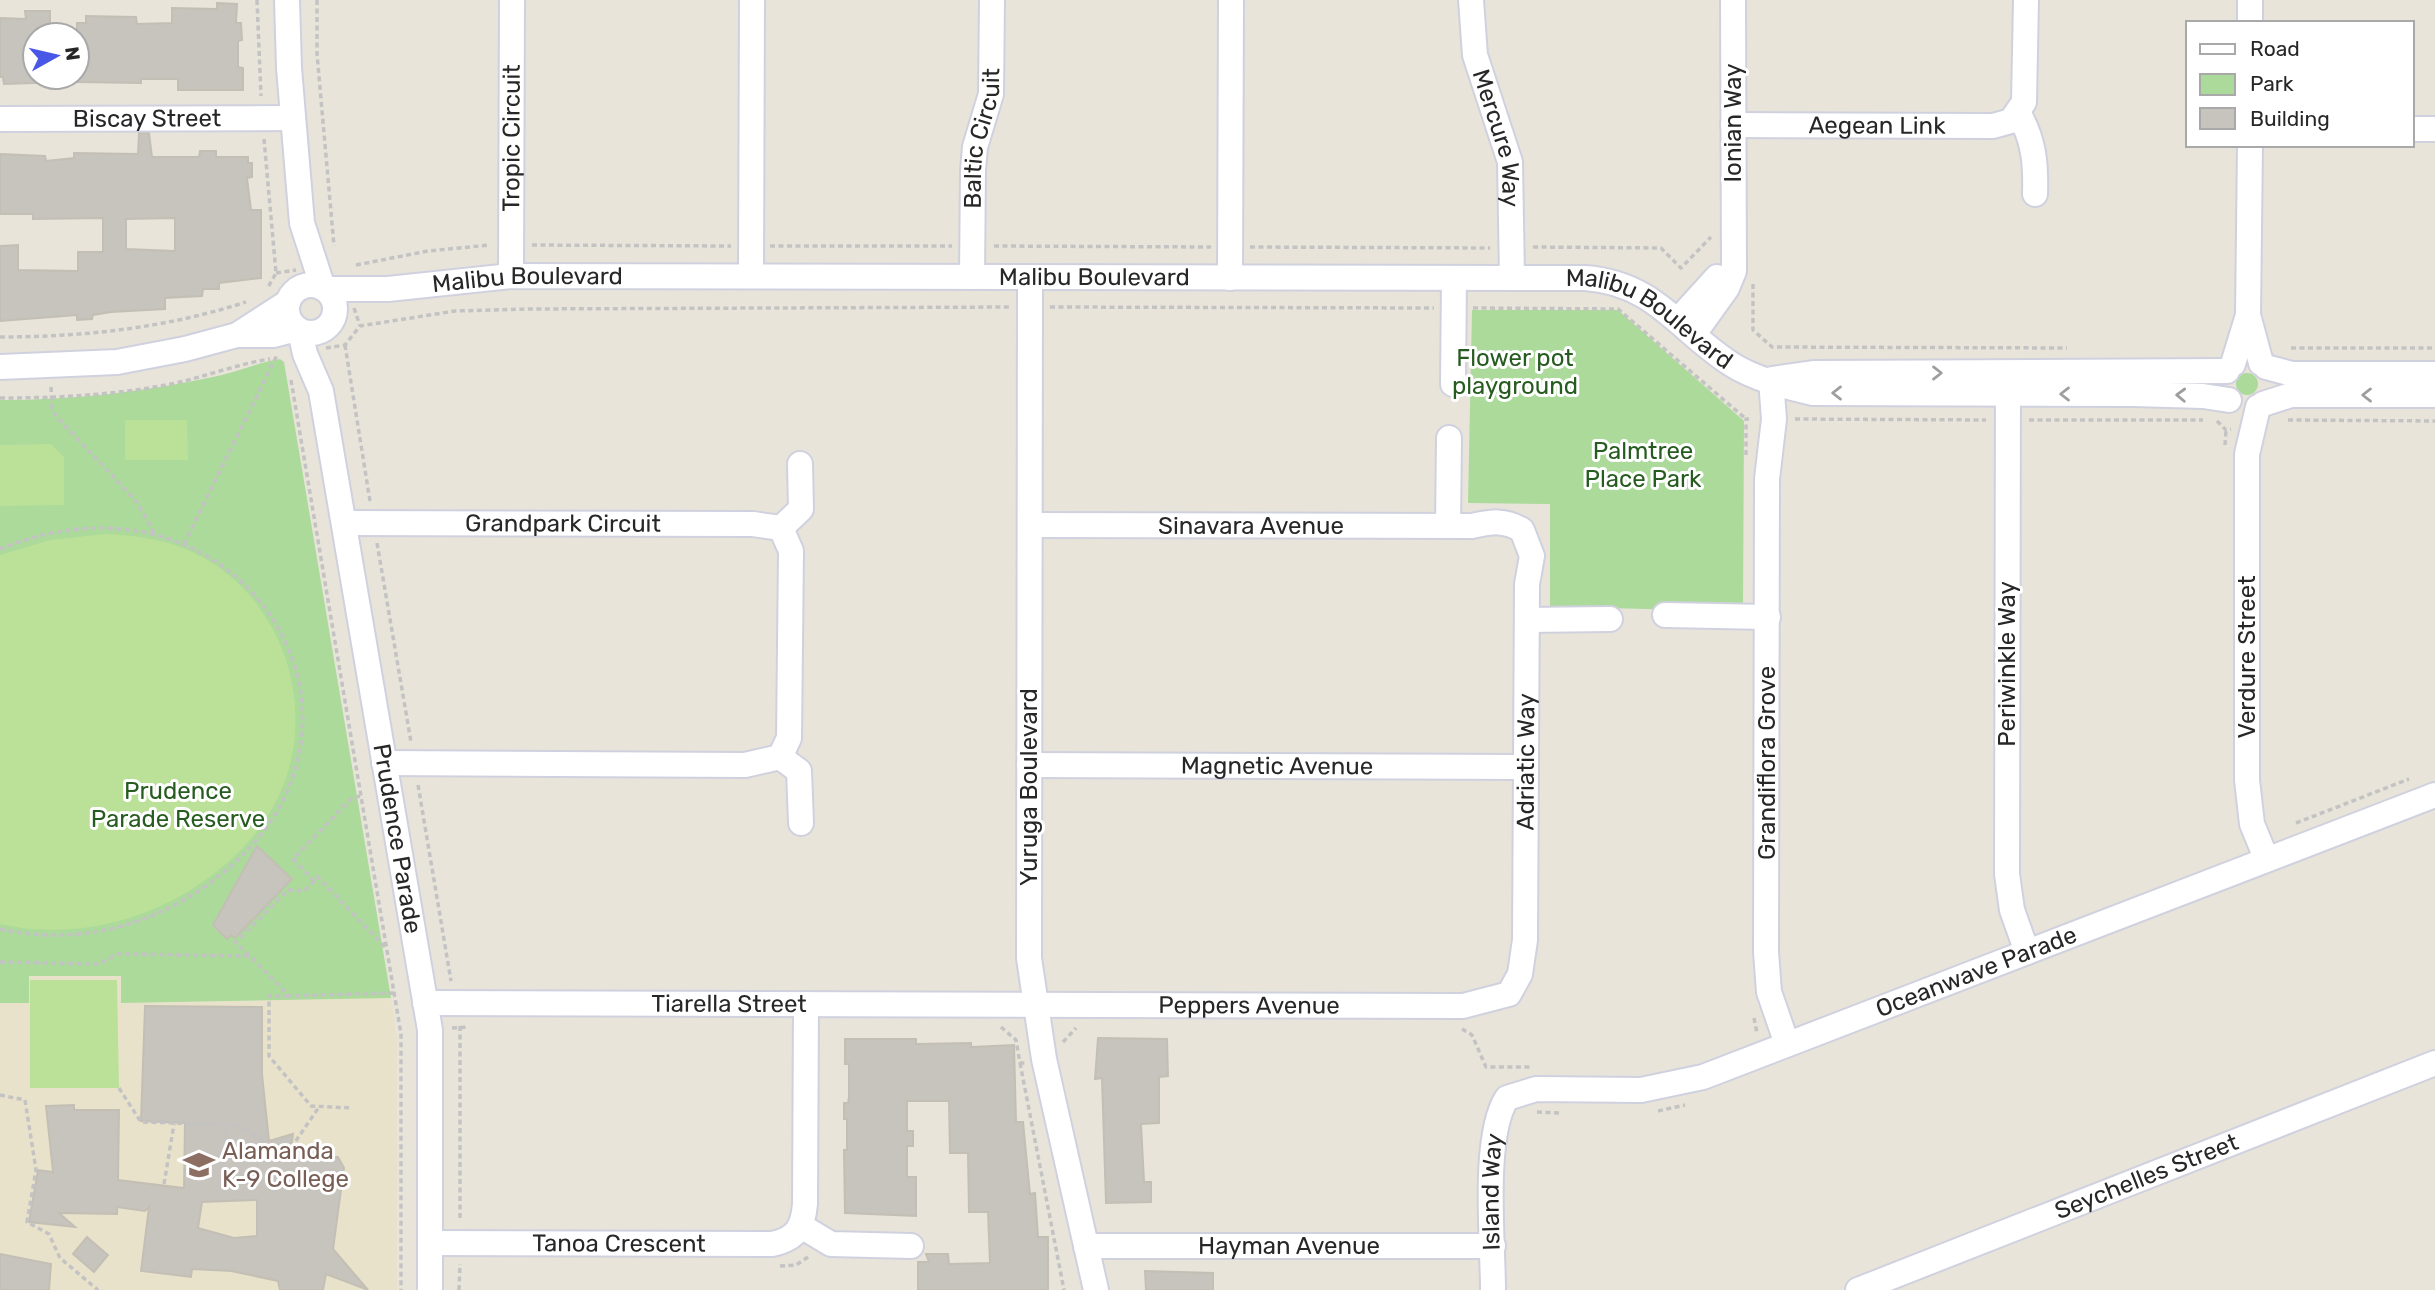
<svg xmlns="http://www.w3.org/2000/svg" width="2435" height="1290" font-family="Rubik,sans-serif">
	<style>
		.education { fill: #e9e2cb }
		.green { fill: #abda9b }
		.pitch { fill: #bbe198 }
		.building { fill: #c7c3bd; stroke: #c3bfb4; stroke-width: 2; fill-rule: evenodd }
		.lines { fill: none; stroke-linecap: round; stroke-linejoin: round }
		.minor-casing { stroke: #d0d1df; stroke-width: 28 }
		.path { stroke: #c3c3c3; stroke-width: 3.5; stroke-dasharray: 5 3.5; stroke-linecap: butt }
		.minor { stroke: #fff; stroke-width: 24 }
		.oneway { stroke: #9e9e9e }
		.labels { text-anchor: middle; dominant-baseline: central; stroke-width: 6; stroke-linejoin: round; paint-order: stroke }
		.street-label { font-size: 24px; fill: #272727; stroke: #fff }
		.park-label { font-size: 24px; fill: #275c20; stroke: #fff }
		.education-label { font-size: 24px; fill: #785e54; stroke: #fff; text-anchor: start }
	</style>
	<rect width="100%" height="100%" fill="#e9e4da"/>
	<!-- education -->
	<path class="education" d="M29 976H121L122 1003 391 998 397 1040V1290H0V1003H29Z"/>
	<!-- green -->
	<path class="green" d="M1472 310H1618L1744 421 1743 609 1732 610 1724 603H1692L1684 610 1570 607 1550 613V504L1468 503Z
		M280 359 284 362 391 998 121 1003V976H29V1003H0V400C73 400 142 392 213 377 235 373 256 363 280 359Z
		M2236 384a11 11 0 1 1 22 0a11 11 0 1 1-22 0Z"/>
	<!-- pitch -->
	<path class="pitch" d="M125 420H187L188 460H125Z
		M51 444 64 457V505L0 506V445Z
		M105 534C131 535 157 538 183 548 282 587 325 712 274 805 248 852 204 887 156 908 108 929 51 936 0 924V555L50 540Z
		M30 980H117L119 1088H30Z"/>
	<!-- building -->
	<path class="building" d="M217 3 237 4 236 23H241L242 40 238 41V67L243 68V90H178V79H141V83L77 82V23H86V16L136 17 137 24 172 23V8L217 9Z
		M25 11H50V35H35V83L4 84 3 77H0V18L26 19Z
		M139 133H149L152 157H199L200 151H216V157H248V163H252V177L247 178 251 210H261V278L219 283V289H203L202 296 165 298V309L111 312 93 315 92 319 77 320V315L0 321V246L18 245V270L78 271V252H103V218L33 219V214H0V154L45 156 46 161 74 158V153L138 154ZM175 218V251L126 249V219Z
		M257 846 292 879 235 938 231 935 227 939 213 925Z
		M145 1006 262 1007V1074L269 1141 293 1134 291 1148 328 1150V1157H338L344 1168 333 1249 368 1290 326 1274 323 1290H280L278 1281 231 1271 192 1269 191 1277 141 1271 149 1207 145 1211 117 1207V1214L59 1213 75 1227 29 1222 38 1170 53 1172 46 1106 74 1105V1110H119L118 1180 184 1188 185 1123 141 1121ZM257 1200V1236L234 1238 198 1228 202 1202Z
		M1098 1038 1167 1039 1168 1076 1159 1077V1123L1141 1124 1144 1182H1151V1202L1106 1203 1102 1078 1095 1079Z
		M845 1039H916V1044L971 1043V1047L1014 1045 1016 1122H1023L1030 1194 1035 1193 1038 1237H1048V1290H918V1262H929L926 1254H948L949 1264 990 1263 988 1212H969L968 1153H950L949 1101H907V1131H913V1146H907V1177H916V1216L845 1213 844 1150H847V1119H844V1103H848L849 1097V1064H845Z
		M87 1237 108 1255 94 1272 73 1254Z
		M0 1254 51 1264 49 1290H0Z
		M1145 1271 1213 1273V1290H1146Z"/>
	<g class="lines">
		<defs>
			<g id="minor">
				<path d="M287 0 289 68 302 223 323 288"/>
				<path id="s1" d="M1471 0 1475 55 1510 162 1512 278"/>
				<path d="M2250 0V23"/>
				<path d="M2019 114C2034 141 2036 163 2035 194"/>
				<path id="s2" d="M0 119 293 118"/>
				<path id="s3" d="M1733 125 1993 126 2011 121 2024 102 2026 0"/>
				<path d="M2412 129H2435"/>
				<path d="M2250 145 2248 315 2261 363"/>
				<path id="s4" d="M511 276 512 0"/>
				<path d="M751 276 752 0"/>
				<path id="s5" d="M972 277 973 170 975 147 991 94 992 0"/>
				<path d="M1030 277 1029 958 1044 1059 1096 1290"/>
				<path d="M1230 278 1231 0"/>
				<circle cx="311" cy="309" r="24"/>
				<path id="s6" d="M325 289H388L511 276 1585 278C1655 283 1678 330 1731 364 1754 379 1787 387 1813 393L2133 394 2203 396 2229 400"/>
				<path d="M1678 320 1717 277"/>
				<path id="s7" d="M300 331 305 354 321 391 430 1030V1290"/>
				<path d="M1694 334 1727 288 1734 271 1733 0"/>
				<path d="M237 335 288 302"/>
				<path d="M2233 364 2248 315"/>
				<path d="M0 367 117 362 185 349 237 335H274L297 329"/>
				<path d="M2266 367 2292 374H2435"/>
				<path d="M2008 373 2007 874 2012 910 2027 952"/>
				<path d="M1772 379 1813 373 2227 371"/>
				<path d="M1771 380 1774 419 1767 479 1766 952 1769 992 1787 1044"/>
				<path d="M1453 384 1454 278"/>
				<path d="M2263 404 2291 395H2435"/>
				<path d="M2258 407 2247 454V780L2252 824 2266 858"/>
				<path id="s8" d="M344 523 753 524 781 528 791 551 789 738 780 757 745 765 384 763"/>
				<path d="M1448 526 1449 438"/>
				<path d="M781 528 801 509 800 464"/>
				<path d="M1665 615 1768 617"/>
				<path d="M1527 620 1610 619"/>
				<path d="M780 757 799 771 801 823"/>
				<path id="s9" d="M1029 765 1526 767"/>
				<path id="s10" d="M425 1003 1463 1006 1509 994 1520 974 1525 940 1527 584 1532 556 1522 530C1504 519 1491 522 1472 526L1030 525"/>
				<path d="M801 1226 831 1244 911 1246"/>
				<path id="s11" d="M430 1243 772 1244C796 1239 803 1228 805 1204L806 1004"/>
				<path id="s12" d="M1086 1246H1493"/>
				<path id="s13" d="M1493 1290C1493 1242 1482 1136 1507 1098L1536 1089 1641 1090 1703 1077 2435 795"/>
				<path id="s14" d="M1858 1290 2435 1063"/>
			</g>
		</defs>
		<!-- minor casing -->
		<use href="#minor" class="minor-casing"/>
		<!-- path -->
		<path class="path" d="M257 0 261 96
			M317 0V54L334 246
			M264 139 276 273 267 289
			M532 245 731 246
			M770 246H952
			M994 246 1211 247
			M1250 247 1490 248
			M1533 247 1661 248 1681 268 1711 237
			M356 265 428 251 490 245
			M276 273 296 270
			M1753 284V330L1772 347 2067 348
			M1050 307 1434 308
			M354 308 360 326
			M1473 308 1618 309 1746 419
			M0 337C84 337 166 328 246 302
			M345 345 370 501
			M326 348 345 345 360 326 455 311 529 309 1011 307
			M2291 348H2435
			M291 380 401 1034V1290
			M51 387 52 408 56 416 136 501 156 535
			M0 398C58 398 115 395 171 384 205 377 237 364 270 359
			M1795 419 1986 420
			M2029 420H2203
			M2288 420 2435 421
			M2217 421 2226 430 2231 429
			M2225 445 2226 430
			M1746 455V419H1752
			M377 543 411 742
			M184 544 277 355
			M0 549C252 446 427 749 192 895 134 931 67 944 0 929
			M418 785 451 981
			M2296 823 2409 779
			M314 881 293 859 351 799 360 796
			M249 955 235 943 288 890 304 891 318 877 385 947
			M0 962 98 964 118 954 250 956 289 996 394 993
			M289 996H269V1056L311 1106 352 1108
			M1754 1018 1757 1033
			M460 1026V1221
			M1001 1027 1016 1040 1020 1063H1025
			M452 1028 468 1027
			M1462 1029 1472 1035 1486 1067H1531
			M1063 1042 1076 1028
			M1020 1063 1064 1290
			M119 1088 141 1122 236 1125 266 1141
			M0 1095 25 1100 36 1170 27 1222 49 1234 60 1258 98 1290
			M1658 1111 1685 1105
			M1537 1112 1559 1113
			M291 1148 319 1107
			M164 1184 174 1124
			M222 1185 225 1125
			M780 1266 796 1265 811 1255
			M459 1290 460 1264"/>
		<!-- minor -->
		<use href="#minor" class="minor"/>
	</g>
	<!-- one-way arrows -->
	<defs><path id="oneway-chevron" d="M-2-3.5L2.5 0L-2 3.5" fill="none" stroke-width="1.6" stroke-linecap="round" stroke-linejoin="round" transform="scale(1.75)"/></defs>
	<g class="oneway">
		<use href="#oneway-chevron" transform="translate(1937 373)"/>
		<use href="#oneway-chevron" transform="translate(1837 393) rotate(-180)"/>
		<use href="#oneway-chevron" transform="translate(2065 394) rotate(-180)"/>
		<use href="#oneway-chevron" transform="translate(2181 395) rotate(-178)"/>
		<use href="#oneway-chevron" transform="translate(2367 395) rotate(-180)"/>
	</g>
	<!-- icons -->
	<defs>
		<symbol id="school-bare" viewBox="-9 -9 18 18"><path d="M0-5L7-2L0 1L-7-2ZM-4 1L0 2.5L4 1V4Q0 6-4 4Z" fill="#8d6e63" stroke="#fff" stroke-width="2.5" paint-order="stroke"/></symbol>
	</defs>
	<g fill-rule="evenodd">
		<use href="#school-bare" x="177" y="1143" width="44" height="44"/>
	</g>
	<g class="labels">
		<!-- street labels -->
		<g class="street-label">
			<text stroke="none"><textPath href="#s2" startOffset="147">Biscay Street</textPath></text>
			<text transform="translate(1733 123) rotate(-90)">Ionian Way</text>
			<text stroke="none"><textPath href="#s3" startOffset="144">Aegean Link</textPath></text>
			<text stroke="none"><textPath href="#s4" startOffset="138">Tropic Circuit</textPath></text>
			<text stroke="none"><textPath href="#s5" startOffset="140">Baltic Circuit</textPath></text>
			<text stroke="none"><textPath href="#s1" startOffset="142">Mercure Way</textPath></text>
			<text stroke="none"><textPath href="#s6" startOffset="770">Malibu Boulevard</textPath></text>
			<text stroke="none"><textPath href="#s6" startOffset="203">Malibu Boulevard</textPath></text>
			<text stroke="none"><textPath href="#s6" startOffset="1337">Malibu Boulevard</textPath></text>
			<text stroke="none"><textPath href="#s8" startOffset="219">Grandpark Circuit</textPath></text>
			<text x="1251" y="526">Sinavara Avenue</text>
			<text transform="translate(2247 657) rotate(-90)">Verdure Street</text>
			<text transform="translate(2007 664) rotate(-90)">Periwinkle Way</text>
			<text stroke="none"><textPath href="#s10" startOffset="1321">Adriatic Way</textPath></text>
			<text transform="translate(1767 763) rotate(-90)">Grandiflora Grove</text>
			<text stroke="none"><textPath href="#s9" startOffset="248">Magnetic Avenue</textPath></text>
			<text transform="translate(1029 787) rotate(-90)">Yuruga Boulevard</text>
			<text stroke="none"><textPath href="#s7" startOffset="518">Prudence Parade</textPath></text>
			<text stroke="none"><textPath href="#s13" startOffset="686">Oceanwave Parade</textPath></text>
			<text stroke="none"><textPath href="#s10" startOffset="304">Tiarella Street</textPath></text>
			<text stroke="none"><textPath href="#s10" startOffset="824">Peppers Avenue</textPath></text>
			<text stroke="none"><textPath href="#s14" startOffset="310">Seychelles Street</textPath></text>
			<text stroke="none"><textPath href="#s13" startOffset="98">Island Way</textPath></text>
			<text stroke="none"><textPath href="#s11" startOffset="189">Tanoa Crescent</textPath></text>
			<text stroke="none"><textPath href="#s12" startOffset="203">Hayman Avenue</textPath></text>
		</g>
		<!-- park labels -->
		<g class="park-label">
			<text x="1515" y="358">Flower pot<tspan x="1515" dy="28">playground</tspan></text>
			<text x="1643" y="451">Palmtree<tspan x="1643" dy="28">Place Park</tspan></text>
			<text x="178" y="791">Prudence<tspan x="178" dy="28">Parade Reserve</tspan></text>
		</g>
		<!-- education labels -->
		<g class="education-label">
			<text x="222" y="1151">Alamanda<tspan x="222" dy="28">K-9 College</tspan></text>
		</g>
	</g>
	<!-- legend -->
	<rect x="2186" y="21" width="228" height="126" fill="#ffffff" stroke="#a9a9a9" stroke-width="2"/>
	<rect x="2200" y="44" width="35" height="10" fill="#ffffff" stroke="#a9a9a9" stroke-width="2"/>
	<text x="2250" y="56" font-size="21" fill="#272727">Road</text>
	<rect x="2200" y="74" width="35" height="21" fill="#abda9b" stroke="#a9a9a9" stroke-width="2"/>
	<text x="2250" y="91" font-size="21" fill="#272727">Park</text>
	<rect x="2200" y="108" width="35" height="21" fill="#c7c3bd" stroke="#a9a9a9" stroke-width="2"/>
	<text x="2250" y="126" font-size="21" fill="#272727">Building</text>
	<!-- north arrow -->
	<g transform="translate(56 56) rotate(82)"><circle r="33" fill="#ffffff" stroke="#a9a9a9" stroke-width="2"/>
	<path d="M0-5L12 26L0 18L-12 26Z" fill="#4957e7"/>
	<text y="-10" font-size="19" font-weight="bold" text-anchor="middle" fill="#272727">N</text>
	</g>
</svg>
